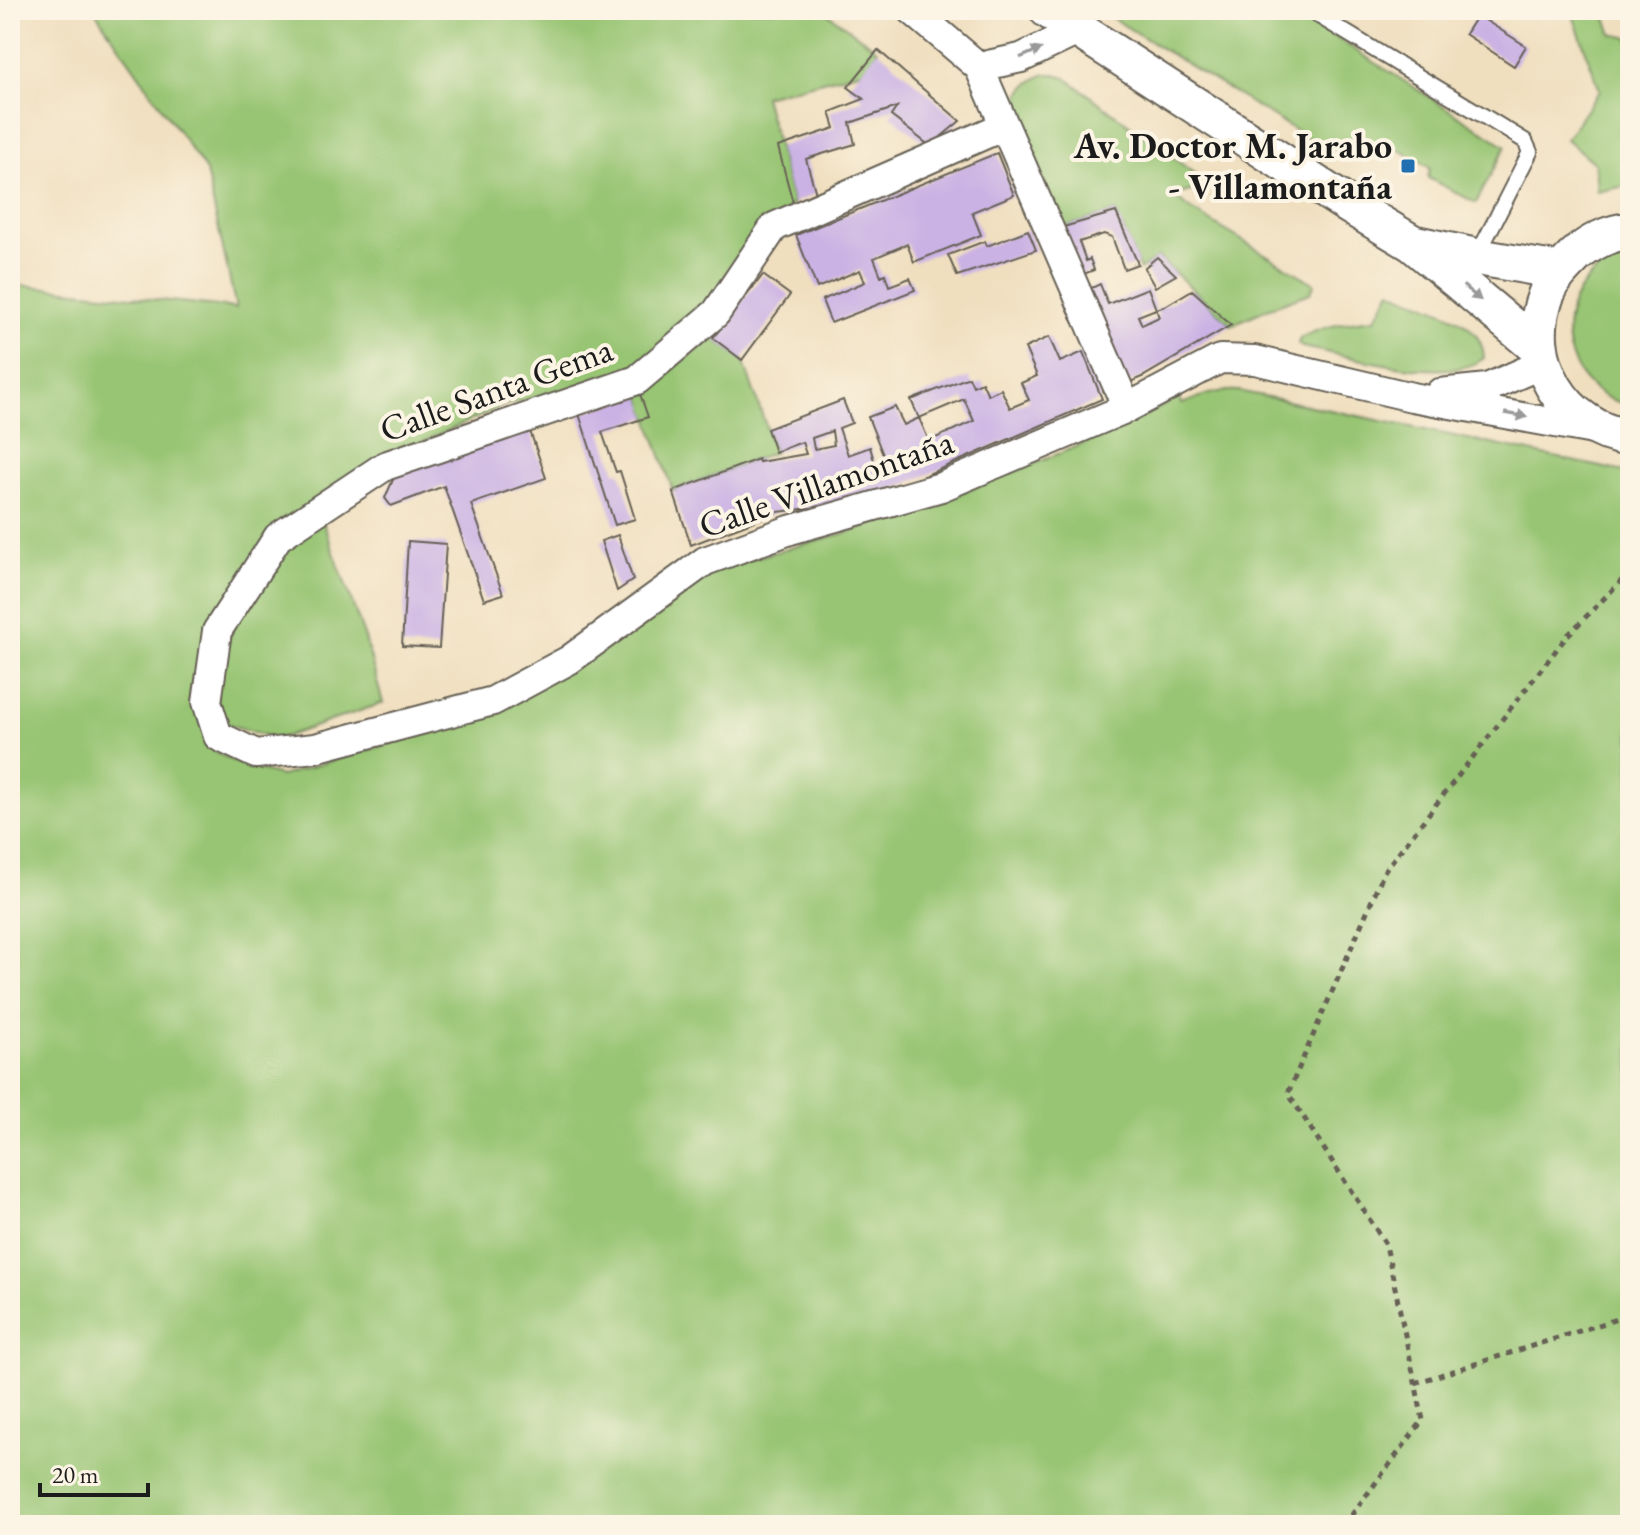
<svg xmlns="http://www.w3.org/2000/svg" width="1640" height="1535" font-family="'EB Garamond',serif">
	<style>
		.green { fill: #98c573; stroke: #5a7048; stroke-width: 2 }
		.building { fill: #cbb2e4; fill-rule: evenodd }
		.lines { fill: none; stroke-linecap: round; stroke-linejoin: round }
		.service-casing { stroke: #666055; stroke-width: 18 }
		.minor-casing { stroke: #666055; stroke-width: 32 }
		.tertiary-casing { stroke: #666055; stroke-width: 40 }
		.path { stroke: #666055; stroke-width: 5; stroke-dasharray: 6 6; stroke-linecap: butt }
		.service { stroke: #fff; stroke-width: 14 }
		.minor { stroke: #fff; stroke-width: 28 }
		.tertiary { stroke: #fff; stroke-width: 36 }
		.oneway { fill: #999 }
		.poi-dot { fill: #1f6fb2; stroke: #fcf5e5; stroke-width: 3 }
		.labels { text-anchor: middle; dominant-baseline: central; stroke-width: 8; stroke-linejoin: round; paint-order: stroke }
		.poi-label { font-size: 36px; font-weight: bold; fill: #1c1c1c; stroke: #fcf5e5; text-anchor: end }
		.street-label { font-size: 36px; fill: #1c1c1c; stroke: #fcf5e5 }
	</style>
	<rect width="100%" height="100%" fill="#fcf5e5"/>
	<filter id="ink" filterUnits="userSpaceOnUse"><feTurbulence type="fractalNoise" baseFrequency=".0125" numOctaves="2"/><feDisplacementMap in="SourceGraphic" scale="16" xChannelSelector="R" yChannelSelector="G"/><feConvolveMatrix kernelMatrix="1 2 1 2 8 2 1 2 1" color-interpolation-filters="sRGB"/></filter>
	<filter id="wash" filterUnits="userSpaceOnUse"><feTurbulence type="fractalNoise" baseFrequency=".006" numOctaves="4" result="noise"/><feDisplacementMap in="SourceGraphic" scale="32" xChannelSelector="R" yChannelSelector="G"/><feGaussianBlur stdDeviation="1.8" result="paint"/><feColorMatrix in="noise" values="0 0 0 0 0 0 0 0 0 0 0 0 0 0 0 0 0 1.4 0 .05"/><feComposite in="paint" operator="in"/></filter>
	<g filter="url(#wash)">
		<rect width="100%" height="100%" fill="#f0dfbf"/>
		<!-- green -->
		<path class="green" d="M94 10H823L878 50 862 71 764 96 793 203 747 251 683 332 650 359 608 380 505 405 396 454 267 535 201 717 212 749 215 752 246 767 281 776 471 719 682 585 735 563 860 529 999 478 1122 428 1179 397 1182 404C1202 396 1218 389 1239 391L1630 473V1525H10V284L236 308 206 171Z
			M1099 10H1306L1302 16 1506 146 1476 203 1428 178 1430 168 1400 150 1381 155 1324 148Z
			M1571 10H1603L1612 34 1630 38V185L1597 192 1595 164 1566 139 1600 90Z
			M1045 74H1055L1066 78 1210 185 1173 196 1193 211 1315 284 1310 293 1276 305 1231 325 1158 257 1140 270 1116 212 1060 228C1049 202 1014 129 1017 105 1019 89 1032 80 1045 74Z
			M1630 257V405C1571 395 1547 326 1587 280 1598 267 1614 262 1630 257Z
			M1391 290C1421 307 1482 314 1484 358 1451 386 1344 355 1302 347L1298 344 1300 338C1324 326 1348 321 1375 319Z
			M713 338 743 360 775 452 673 491 640 394Z
			M321 517 365 638 383 703 278 739 224 723 212 681 220 638 277 547Z"/>
		<g id="blocks">
			<!-- building -->
			<path class="building" d="M1477 15 1526 46 1514 66 1465 34Z
				M878 50 960 121 930 146 891 116 897 107 850 123 855 144 806 159 816 194 793 203 778 147 835 128 830 112 864 99 848 87Z
				M997 153 1014 195 972 212 981 235 914 262 907 244 874 258 881 276 885 274 889 286 910 278 915 290 831 323 822 300 865 282 860 270 817 288 796 235Z
				M1116 212 1138 264 1124 269 1112 237 1104 234 1079 242 1086 261 1090 259 1094 270 1079 276 1060 228Z
				M1028 230 1036 250 957 276 948 255 985 241 987 246Z
				M1157 257 1176 275 1155 287 1144 268Z
				M763 275 790 295 742 360 713 338Z
				M1100 284 1108 304 1148 288 1156 309 1138 316 1142 325 1159 317 1156 309 1165 306 1192 290 1231 325 1144 376 1124 385 1085 291Z
				M1049 337 1060 362 1083 352 1102 399 896 488 826 506 778 512 691 545 673 491 758 459 759 462 806 454 802 442 775 452 767 429 843 400 852 423 839 428 848 455 870 447 875 464 885 460 868 417 895 407 904 425 919 418 911 400 969 377 973 386 982 382 988 395 1001 389 1010 408 1029 400 1021 383 1037 376 1025 348ZM964 399 974 421 929 441 919 418ZM832 431 834 445 814 449 812 438Z
				M640 394 648 417 602 432 616 472 620 471 635 519 615 525 579 414Z
				M530 431 546 478 471 504 503 594 484 600 444 486 391 506 385 498 395 475Z
				M618 535 633 580 617 591 601 541Z
				M408 541 446 544 439 648 402 646Z"/>
		</g>
	</g>
	<g filter="url(#ink)">
		<use href="#blocks" fill-opacity="0" stroke="#666055" stroke-width="2"/>
		<g class="lines">
			<defs>
				<path id="service" d="M1317 15 1525 141 1530 152 1477 256"/>
				<path id="minor" d="M912 10 979 67 1127 408
					M979 67 1021 58 1080 30
					M1004 126 774 227 716 313 637 380 385 466 278 537 217 631 207 702 218 736 256 754 315 748 493 701 569 660 705 561 790 530 941 487 1127 408 1220 359 1255 360 1412 397 1599 431
					M1440 393 1487 388 1542 364"/>
				<path id="tertiary" d="M1048 10 1347 204 1412 243 1539 349
					M1630 231C1610 232 1589 243 1575 256 1563 268 1552 279 1546 295 1521 359 1564 429 1630 438
					M1416 244 1477 257 1560 271"/>
			</defs>
			<!-- service casing -->
			<use href="#service" class="service-casing"/>
			<!-- minor casing -->
			<use href="#minor" class="minor-casing"/>
			<!-- tertiary casing -->
			<use href="#tertiary" class="tertiary-casing"/>
			<!-- path -->
			<path class="path" d="M1415 1383 1630 1315
				M1344 1525 1423 1420 1386 1245 1288 1093 1385 870 1567 636 1630 572"/>
			<!-- service -->
			<use href="#service" class="service"/>
			<!-- minor -->
			<use href="#minor" class="minor"/>
			<!-- tertiary -->
			<use href="#tertiary" class="tertiary"/>
		</g>
		<!-- one-way arrows -->
		<defs><path id="oneway-solid" d="M-6-.8H1V-3.2L6.5 0L1 3.2V.8H-6Z" transform="scale(2)"/></defs>
		<g class="oneway">
			<use href="#oneway-solid" transform="translate(1031 53) rotate(-23)"/>
			<use href="#oneway-solid" transform="translate(1472 293) rotate(40)"/>
			<use href="#oneway-solid" transform="translate(1516 415) rotate(10)"/>
		</g>
	</g>
	<!-- markers -->
	<rect class="poi-dot" x="1400" y="158" width="16" height="16" rx="4"/>
	<g class="labels">
		<!-- poi labels -->
		<g class="poi-label">
			<text x="1392" y="145">Av. Doctor M. Jarabo<tspan x="1392" dy="41">- Villamontaña</tspan></text>
		</g>
		<!-- street labels -->
		<g class="street-label">
			<text transform="translate(496 389) rotate(-20)">Calle Santa Gema</text>
			<text transform="translate(826 483) rotate(-19)">Calle Villamontaña</text>
		</g>
	</g>
	<!-- margin -->
	<rect width="1640" height="1535" fill="none" stroke="#fcf5e5" stroke-width="40"/>
	<!-- scale -->
	<path d="M40 1483v12h108v-12" fill="none" stroke="#1c1c1c" stroke-width="4"/>
	<text x="52" y="1483" font-size="24" fill="#1c1c1c" stroke="#fcf5e5" stroke-width="6" paint-order="stroke">20 m</text>
</svg>
